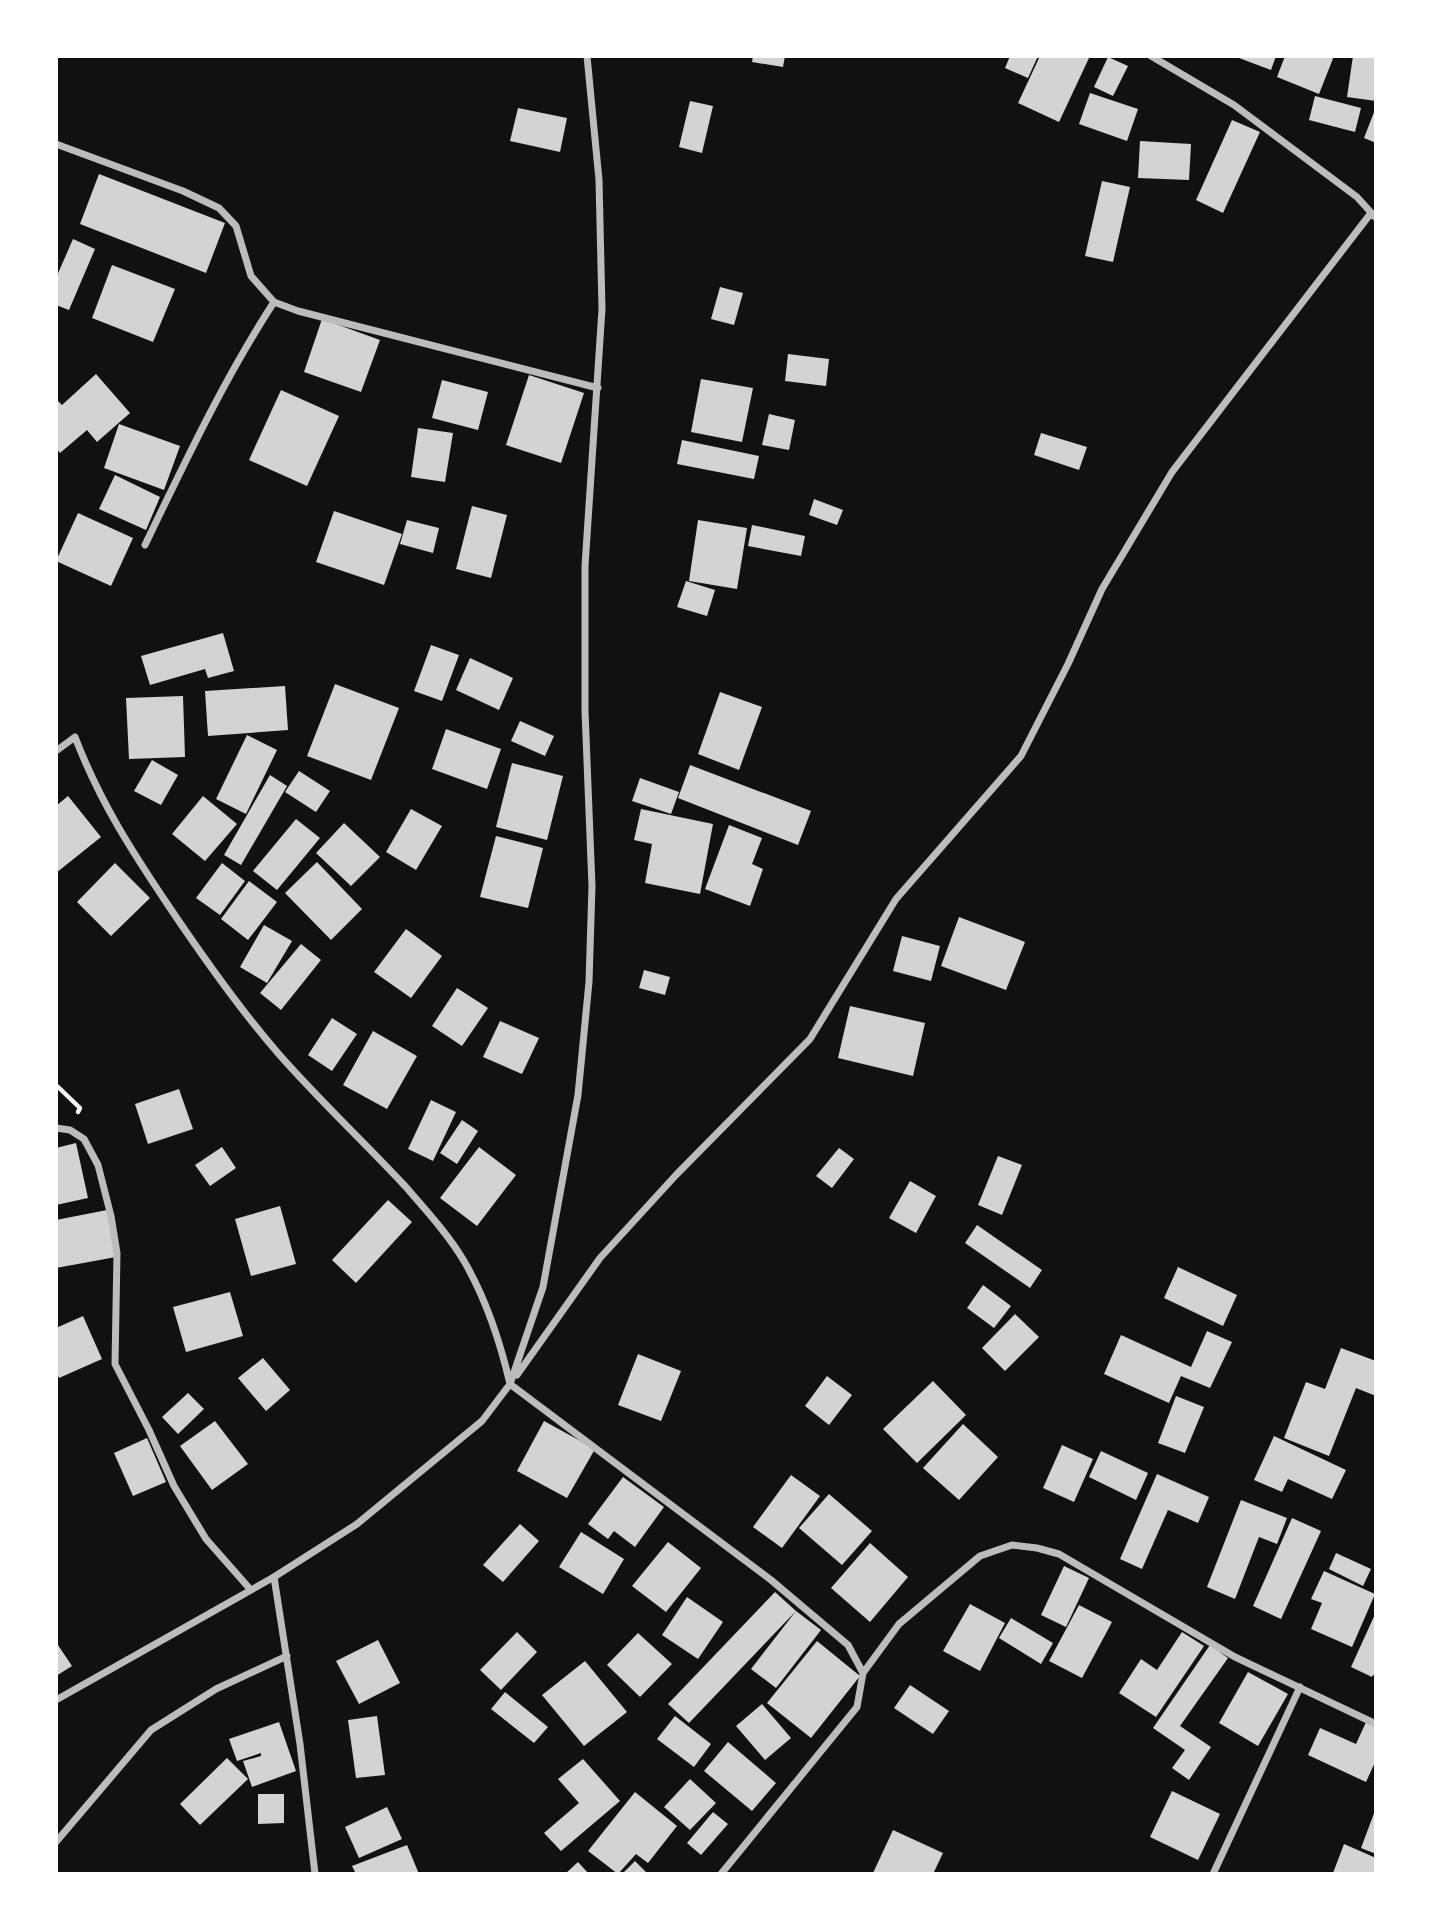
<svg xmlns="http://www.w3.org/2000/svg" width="1432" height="1930" font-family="'PT Sans',sans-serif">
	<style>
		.building { fill: #d3d3d3 }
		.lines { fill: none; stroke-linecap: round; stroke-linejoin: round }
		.path { stroke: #f5f5f5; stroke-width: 4.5 }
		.minor { stroke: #bcbcbc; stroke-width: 7 }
	</style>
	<rect width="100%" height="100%" fill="#111"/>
	<!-- building -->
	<path class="building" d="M753 56H785L783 67 752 62Z
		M1010 56H1038L1028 78 1005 68Z
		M1040 56 1089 58 1059 122 1018 103Z
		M1240 56H1276L1271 70 1239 58Z
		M1285 56H1334L1319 94 1277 77Z
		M1353 56H1376V101L1347 97Z
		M1108 57 1128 66 1113 96 1094 87Z
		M1090 93 1138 109 1127 141 1079 124Z
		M1315 96 1361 108 1355 132 1309 120Z
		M690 101 713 106 702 153 679 147Z
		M1376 107V143L1364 138Z
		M518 108 567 118 560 152 510 141Z
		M1232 120 1260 132 1223 213 1196 200Z
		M1140 141 1191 144 1189 180 1138 178Z
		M99 174 225 223 206 273 80 224Z
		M1102 181 1130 187 1113 262 1085 256Z
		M73 239 95 249 69 310 56 305V278Z
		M112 265 175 289 153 342 92 318Z
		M720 287 743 293 734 325 711 319Z
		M322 319 380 340 361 392 304 372Z
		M788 354 829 359 826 386 785 381Z
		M96 374 130 413 97 442 87 430 60 453 56 448V399L62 405Z
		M529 375 584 393 561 463 506 445Z
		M701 379 753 388 742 442 691 432Z
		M442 380 488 392 478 430 432 418Z
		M281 390 339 416 307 486 249 460Z
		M769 414 795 420 789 450 762 445Z
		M119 424 180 446 164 490 104 468Z
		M418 428 453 433 445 482 411 477Z
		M1041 433 1087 447 1079 470 1034 455Z
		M682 440 759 456 754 479 677 464Z
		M115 475 160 497 146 530 99 509Z
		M814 499 843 510 837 525 809 515Z
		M472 506 507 515 491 578 456 569Z
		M334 511 402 534 384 585 316 562Z
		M78 513 133 538 111 586 56 561Z
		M407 520 439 528 433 553 400 544Z
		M698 520 747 528 737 589 689 581Z
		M752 525 805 536 801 556 748 546Z
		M686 581 715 590 707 616 677 607Z
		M223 633 234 671 208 678 205 669 150 685 141 656Z
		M431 645 459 655 442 701 414 691Z
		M470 658 513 678 499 710 456 690Z
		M335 684 399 708 371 780 307 756Z
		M285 686 288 730 208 736 205 691Z
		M720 692 762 707 739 770 698 754Z
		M183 696 185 757 129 759 126 698Z
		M520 721 554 736 545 756 511 741Z
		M446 729 501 749 487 789 432 769Z
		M247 735 277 750 246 814 216 799Z
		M152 760 178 775 161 805 134 791Z
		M512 763 563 776 547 840 496 827Z
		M690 765 811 811 798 845 678 798Z
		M299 771 330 791 316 812 285 792Z
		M270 775 287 786 241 865 224 855Z
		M640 778 679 792 671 814 632 801Z
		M68 796 101 837 56 873V806Z
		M203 796 237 824 205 861 172 834Z
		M411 809 442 826 416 870 386 852Z
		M641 809 713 824 700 894 645 883 652 844 634 840Z
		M296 819 320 838 277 890 253 871Z
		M344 823 380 857 351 886 316 853Z
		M729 825 762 838 752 864 763 869 750 906 705 889Z
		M496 836 543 848 528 908 480 897Z
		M317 862 362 909 331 940 285 893Z
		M115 863 150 898 111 936 77 902Z
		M222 863 245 881 220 915 196 898Z
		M249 881 277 902 248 940 221 919Z
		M959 917 1025 942 1006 990 941 966Z
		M264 925 292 941 267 983 240 967Z
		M406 929 442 956 411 998 374 972Z
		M902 936 940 946 931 981 893 971Z
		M301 944 321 960 281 1010 260 993Z
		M644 970 670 977 665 995 639 988Z
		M457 988 488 1008 462 1046 432 1026Z
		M850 1006 925 1023 913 1076 838 1058Z
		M332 1018 357 1034 332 1071 308 1055Z
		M500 1021 539 1038 522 1074 483 1057Z
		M373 1031 417 1056 387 1109 343 1085Z
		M179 1089 193 1129 148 1144 135 1104Z
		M431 1100 456 1112 433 1161 408 1149Z
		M462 1120 478 1131 457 1164 440 1153Z
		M76 1143 88 1198 56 1205V1148Z
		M222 1147 236 1168 210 1186 195 1165Z
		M479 1147 516 1175 477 1226 440 1198Z
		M839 1148 854 1159 832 1188 816 1176Z
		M998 1156 1022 1165 1002 1215 978 1205Z
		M910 1181 936 1196 916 1233 889 1218Z
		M388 1200 412 1222 356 1283 332 1260Z
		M280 1206 296 1264 251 1276 235 1219Z
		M107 1210 116 1257 56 1268V1220Z
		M977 1225 1042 1270 1030 1288 965 1243Z
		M1178 1267 1237 1295 1223 1326 1164 1298Z
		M983 1285 1011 1306 994 1328 967 1308Z
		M230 1292 243 1336 186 1352 173 1307Z
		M1015 1314 1039 1337 1005 1371 982 1348Z
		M83 1316 102 1359 59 1378 56 1371V1328Z
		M1207 1331 1232 1342 1210 1388 1181 1376 1169 1403 1104 1374 1121 1335 1191 1367Z
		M1341 1348 1376 1361V1396L1356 1388 1329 1456 1284 1438 1306 1382 1325 1389Z
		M638 1354 681 1371 661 1421 618 1405Z
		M263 1358 290 1390 266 1411 238 1378Z
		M827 1376 852 1395 829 1425 805 1406Z
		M933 1381 966 1415 917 1463 883 1429Z
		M188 1393 204 1409 178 1434 162 1417Z
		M1176 1396 1204 1407 1185 1453 1158 1443Z
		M215 1421 248 1464 212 1490 180 1446Z
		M544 1421 595 1449 567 1498 517 1471Z
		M963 1424 998 1457 959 1500 923 1468Z
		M1274 1436 1346 1470 1332 1499 1288 1479 1282 1492 1254 1480Z
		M147 1438 166 1482 133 1496 114 1453Z
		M1062 1445 1093 1459 1074 1502 1043 1488Z
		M1101 1451 1148 1473 1136 1500 1089 1477Z
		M1157 1474 1209 1497 1198 1523 1168 1510 1142 1569 1120 1559Z
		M791 1475 820 1496 782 1548 753 1527Z
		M623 1477 664 1507 635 1547 614 1531 608 1539 588 1524Z
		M829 1494 872 1531 842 1565 799 1528Z
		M1241 1500 1287 1518 1277 1544 1259 1537 1235 1599 1207 1587Z
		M1292 1518 1321 1531 1281 1619 1253 1606Z
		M520 1524 539 1541 503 1582 483 1565Z
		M581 1532 624 1559 603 1594 559 1567Z
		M668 1542 701 1568 666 1612 632 1586Z
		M870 1543 908 1577 870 1622 831 1588Z
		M1336 1553 1371 1569 1363 1586 1329 1569Z
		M1064 1566 1089 1578 1066 1627 1041 1615Z
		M1324 1571 1375 1594 1352 1647 1311 1629 1322 1603 1311 1599Z
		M775 1592 796 1611 689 1723 668 1704Z
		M687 1597 723 1622 698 1659 662 1635Z
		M970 1604 1005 1623 980 1671 943 1651Z
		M1079 1605 1112 1622 1082 1678 1049 1661Z
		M796 1611 821 1630 776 1688 751 1669Z
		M1376 1612V1676L1373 1675 1372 1677 1351 1667Z
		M1011 1618 1053 1643 1041 1664 999 1638Z
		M517 1632 537 1652 501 1690 480 1670Z
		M1182 1632 1204 1646 1156 1717 1119 1693 1141 1659 1157 1670Z
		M638 1633 672 1664 640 1697 607 1665Z
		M378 1640 400 1683 359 1704 336 1661Z
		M817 1641 860 1676 811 1738 767 1703Z
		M56 1642 72 1666 56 1676Z
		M1210 1645 1228 1658 1180 1726 1211 1747 1189 1780 1172 1768 1185 1750 1153 1728Z
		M585 1661 627 1712 584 1746 542 1695Z
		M1248 1672 1288 1694 1258 1746 1219 1723Z
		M910 1685 949 1711 933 1734 894 1708Z
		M505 1692 548 1727 534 1743 491 1709Z
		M762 1704 791 1738 765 1760 736 1726Z
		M377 1716 385 1775 356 1778 348 1720Z
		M675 1716 711 1744 694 1767 657 1739Z
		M1367 1720 1376 1724V1760L1366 1782 1308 1755 1320 1728 1356 1744Z
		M279 1722 296 1771 252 1787 243 1761 261 1756V1753L237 1761 229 1739Z
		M728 1742 776 1783 752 1811 704 1771Z
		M227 1758 248 1779 200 1825 180 1804Z
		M583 1759 620 1801 561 1851 544 1833 579 1803 558 1779Z
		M690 1779 716 1803 690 1830 664 1807Z
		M1172 1791 1220 1814 1198 1860 1150 1837Z
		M635 1792 677 1826 648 1863 636 1854 618 1874 588 1851Z
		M258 1794H284V1823L258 1824Z
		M387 1807 402 1839 359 1858 345 1827Z
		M1376 1808V1854L1361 1848Z
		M713 1812 728 1824 701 1855 687 1843Z
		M893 1830 943 1853 933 1874 873 1873Z
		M1344 1844 1376 1858V1874L1333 1873Z
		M407 1845 419 1874H356L352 1866Z
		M635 1861 648 1874H622Z
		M578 1862 589 1874H565Z"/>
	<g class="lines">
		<!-- path -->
		<path class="path" d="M56 1085 80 1108 78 1112"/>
		<!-- minor -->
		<path class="minor" d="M1151 56 1234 105 1357 197 1376 218
			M56 144 183 191 219 208 236 226 251 276 274 302 298 311 598 388
			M145 545C185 462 224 379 274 302
			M56 751 75 737C100 802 131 850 170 908 203 957 238 1007 277 1052 317 1098 363 1141 405 1186 425 1209 448 1234 464 1261 486 1299 500 1341 510 1384L771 1580 848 1645 863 1673 857 1707 721 1874
			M56 1128 70 1130 84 1139 98 1165 111 1216 117 1253 115 1364 149 1430 174 1486 206 1539 250 1589
			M517 1375 600 1258 676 1175 810 1039 896 899 1021 756 1068 664 1102 589 1172 472 1371 213
			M274 1577 300 1744 315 1874
			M863 1673 899 1624 980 1556 1012 1545 1037 1548 1059 1554 1235 1657 1376 1724
			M56 1700 274 1577 357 1524 482 1421 510 1384 543 1287 578 1095 589 982 592 886 585 711V566L602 309 599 180 587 56
			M56 1842 151 1730 216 1689 287 1656
			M1213 1874 1300 1687"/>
	</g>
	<!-- border -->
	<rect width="1432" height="1930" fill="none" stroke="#ffffff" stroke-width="116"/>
</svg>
